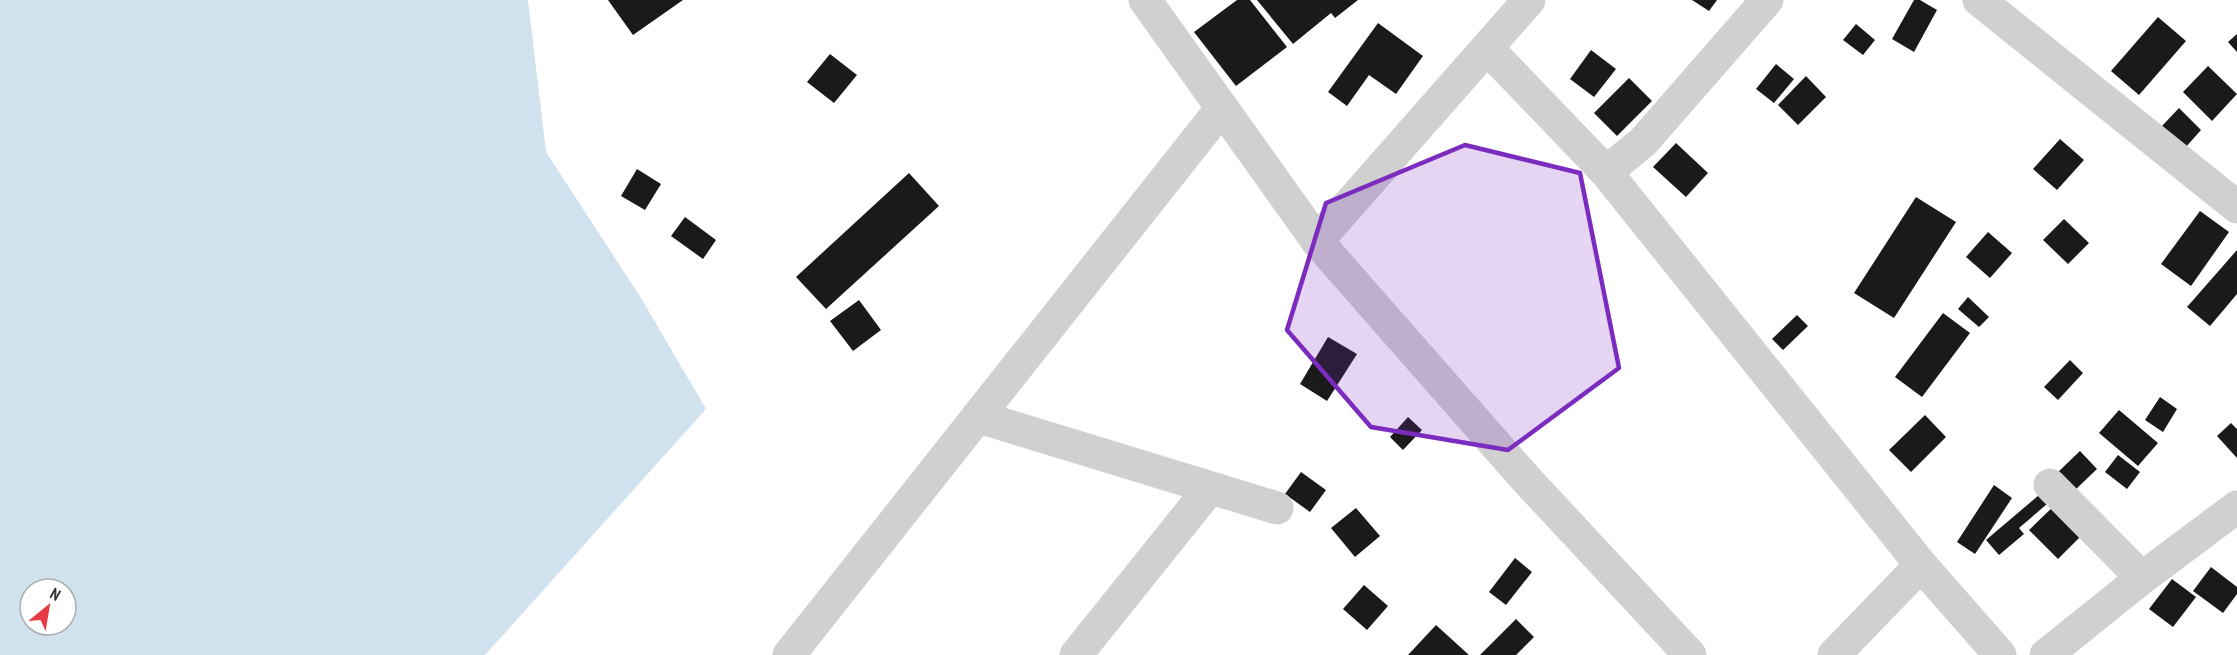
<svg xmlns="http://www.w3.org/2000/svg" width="2237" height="655" font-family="'PT Sans Narrow',sans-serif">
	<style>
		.water { fill: #cfe2ee; fill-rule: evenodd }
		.building { fill: #1a1a1a }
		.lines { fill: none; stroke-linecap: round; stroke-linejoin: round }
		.minor { stroke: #d0d0d0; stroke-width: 33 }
		.tertiary { stroke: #d0d0d0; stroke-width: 33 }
		.marked { fill: #7b2cbf; fill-opacity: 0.2; stroke: #7b2cbf; stroke-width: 4.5; stroke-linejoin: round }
	</style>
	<rect width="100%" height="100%" fill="#fff"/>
	<!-- water -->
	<path class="water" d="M0 0H528L546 152 641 298 706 409 485 655H0ZM30 589H66V625H30Z"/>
	<!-- building -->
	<path class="building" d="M608 0H683L633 35Z
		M1237 0H1250L1287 47 1236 86 1194 32Z
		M1257 0H1358L1335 18 1331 13 1293 44Z
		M1692 0H1717L1709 11Z
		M1914 0H1920L1937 10 1914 52 1892 39Z
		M2158 17 2186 41 2139 95 2111 71Z
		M1378 23 1423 56 1396 94 1369 75 1347 106 1328 92Z
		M1856 24 1875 40 1863 55 1843 40Z
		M2237 34V52L2228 42Z
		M1591 50 1616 69 1594 97 1570 79Z
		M830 54 857 75 834 103 807 82Z
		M1776 64 1794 79 1774 103 1756 89Z
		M2208 66 2237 94 2212 121 2183 92Z
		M1806 76 1826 97 1798 125 1778 105Z
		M1629 78 1652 101 1617 136 1594 113Z
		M2179 108 2201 130 2185 148 2162 126Z
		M2060 139 2084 160 2057 190 2033 169Z
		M1676 143 1708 173 1686 197 1653 167Z
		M637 169 661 184 645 210 621 196Z
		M909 173 939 206 826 309 796 277Z
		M1916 197 1956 222 1894 318 1854 293Z
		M2200 211 2229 232 2191 286 2161 264Z
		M685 217 716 240 703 259 671 236Z
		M2064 219 2089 243 2068 264 2043 240Z
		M1988 232 2012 253 1990 278 1966 257Z
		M2237 250V294L2210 326 2187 307Z
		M1968 297 1989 317 1979 327 1958 309Z
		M859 300 881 330 853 351 830 321Z
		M1943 313 1970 333 1922 397 1895 377Z
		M1797 315 1808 326 1783 350 1772 339Z
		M1328 337 1357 354 1327 401 1300 384Z
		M2070 360 2083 373 2058 400 2044 387Z
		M2160 397 2177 409 2163 432 2145 420Z
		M2119 410 2158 443 2138 466 2099 433Z
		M1925 415 1946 437 1911 472 1889 450Z
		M1408 417 1422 430 1403 450 1390 437Z
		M2231 423 2237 429V458L2217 436Z
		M2080 451 2097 469 2074 491 2057 473Z
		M2118 455 2140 472 2127 489 2105 472Z
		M1301 472 1326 490 1310 512 1285 494Z
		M1994 485 2012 498 1975 554 1957 542Z
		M2039 495 2047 504 2019 528 2024 534 1999 555 1986 540Z
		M2056 504 2085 532 2058 559 2029 530Z
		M1356 508 1380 536 1355 557 1331 528Z
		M1515 558 1532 572 1506 605 1489 592Z
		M2211 567 2237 587V594L2223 613 2193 591Z
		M2172 579 2196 597 2173 627 2149 609Z
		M1364 585 1388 606 1367 630 1343 609Z
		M1516 619 1534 637 1516 655H1480Z
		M1436 625 1469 655H1408Z"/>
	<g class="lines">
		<!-- minor -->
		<path class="minor" d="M1979 0 2237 207
			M1488 49 1606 172 1921 565 2000 655
			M1606 172 1643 142 1767 0
			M1317 241 1529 0
			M979 417 1277 508
			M2050 485 2142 578
			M789 655 1222 108
			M1076 655 1210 488
			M1834 655 1921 565
			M2046 655 2142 578 2237 507"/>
		<!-- tertiary -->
		<path class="tertiary" d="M1145 0 1317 241 1526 479 1690 655"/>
	</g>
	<!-- marked area -->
	<path class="marked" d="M1465 145 1580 173 1619 368 1508 450 1371 427 1287 330 1326 203Z"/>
	<!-- north arrow -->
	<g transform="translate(48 607) rotate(30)"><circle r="28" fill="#ffffff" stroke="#adadad" stroke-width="1.5"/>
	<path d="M0-4.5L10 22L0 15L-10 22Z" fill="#e63946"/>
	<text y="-9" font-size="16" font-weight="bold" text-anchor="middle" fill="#333333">N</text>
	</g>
</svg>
